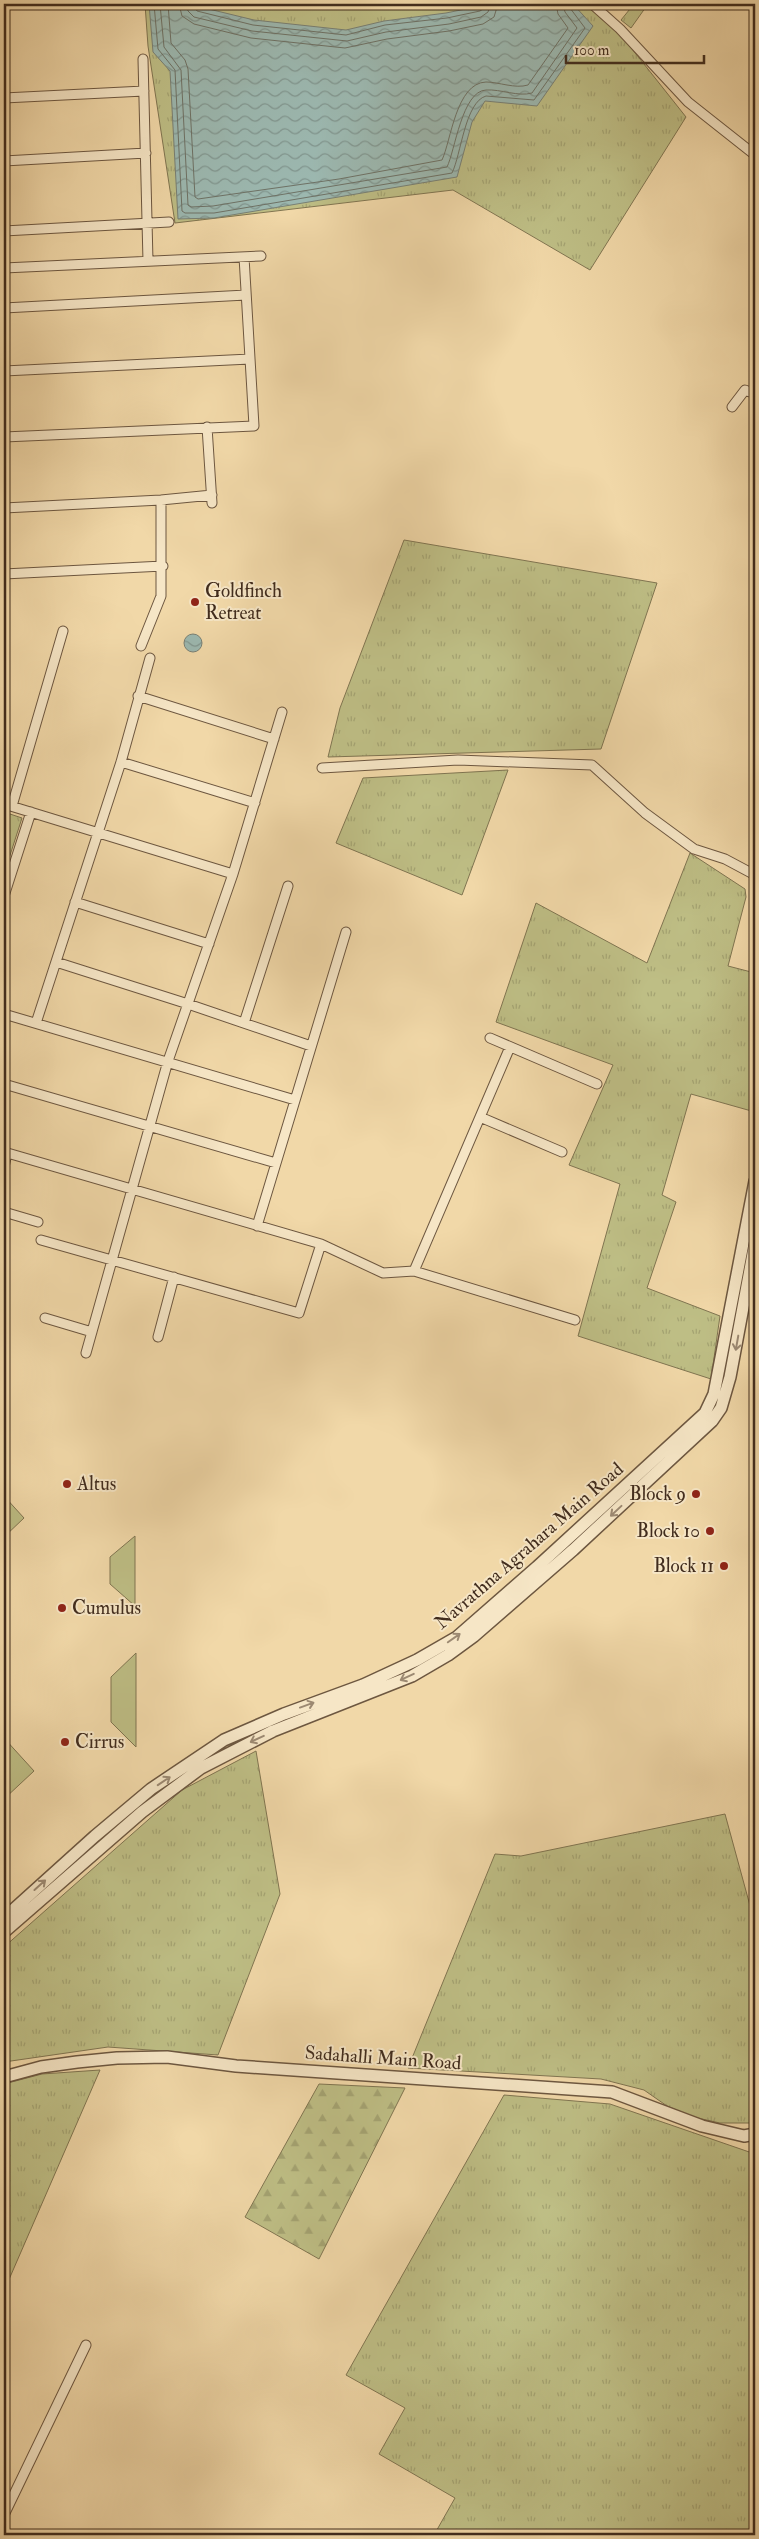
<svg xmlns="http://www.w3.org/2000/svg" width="759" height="2539" font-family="'IM FELL Double Pica',serif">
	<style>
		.grass { fill: url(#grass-tufts); stroke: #807551 }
		.forest { fill: url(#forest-firs); stroke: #807551 }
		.garden { fill: #bebe85; stroke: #807551 }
		.water { fill: url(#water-waves); stroke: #788075 }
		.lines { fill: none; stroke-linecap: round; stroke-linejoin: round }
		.shore { stroke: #6e7266; stroke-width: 1 }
		.minor-casing { stroke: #6d5740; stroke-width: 11 }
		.tertiary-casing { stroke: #6d5740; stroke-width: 14 }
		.minor { stroke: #f6e6c6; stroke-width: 9 }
		.tertiary { stroke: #f6e6c6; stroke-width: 11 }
		.oneway { stroke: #9c8972 }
		.poi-dot { fill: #8f2418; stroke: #f6e6c6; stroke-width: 2 }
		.labels { text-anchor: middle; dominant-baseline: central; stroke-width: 4; stroke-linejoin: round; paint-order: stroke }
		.poi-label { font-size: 19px; fill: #412c1d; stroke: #f6e6c6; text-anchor: start }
		.street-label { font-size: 19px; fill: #412c1d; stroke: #f6e6c6 }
	</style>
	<defs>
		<pattern id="grass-tufts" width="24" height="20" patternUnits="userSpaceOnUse" patternTransform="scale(1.25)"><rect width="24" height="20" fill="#bebe85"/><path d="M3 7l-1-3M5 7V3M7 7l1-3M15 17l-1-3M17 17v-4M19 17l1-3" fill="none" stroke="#a4a372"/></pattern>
		<pattern id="forest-firs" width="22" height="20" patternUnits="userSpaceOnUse" patternTransform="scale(1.25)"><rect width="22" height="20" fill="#bebe85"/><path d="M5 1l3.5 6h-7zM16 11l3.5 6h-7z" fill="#a4a372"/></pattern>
		<pattern id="water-waves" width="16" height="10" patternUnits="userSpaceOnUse" patternTransform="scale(1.25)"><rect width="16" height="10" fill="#9cb8b0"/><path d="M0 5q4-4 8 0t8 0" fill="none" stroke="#81968f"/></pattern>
	</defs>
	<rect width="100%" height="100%" fill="#f1d8a8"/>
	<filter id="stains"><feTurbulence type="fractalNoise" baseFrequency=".004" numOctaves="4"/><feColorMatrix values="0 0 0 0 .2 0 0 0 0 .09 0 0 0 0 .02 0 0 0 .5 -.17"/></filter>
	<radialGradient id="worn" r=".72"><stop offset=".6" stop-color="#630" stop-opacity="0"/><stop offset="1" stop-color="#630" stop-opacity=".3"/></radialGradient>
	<!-- grass -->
	<path class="grass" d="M145 4H588L613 25 686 117 590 270 453 190 175 223 148 46Z
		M634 4H648L631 28 621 20Z
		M404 540 657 583 601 749 328 757 340 708Z
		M508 770 462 895 336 843 363 778Z
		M4 812 22 818 4 874Z
		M690 853 745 889 746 897 728 966 755 973V1112L691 1094 662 1195 676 1202 647 1288 720 1316 711 1379 578 1336 620 1184 569 1165 613 1065 496 1022 536 903 647 963Z
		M256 1751 280 1894 218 2055 108 2047 4 2062V1947L182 1790Z
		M725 1814 755 1924V2123H720L693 2117 667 2106 644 2090 601 2079 408 2068 495 1854 521 1856Z
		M100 2070 4 2291V2084L42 2074Z
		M504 2095 610 2104 755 2154V2535H434L455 2498 379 2454 405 2408 346 2375Z"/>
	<!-- forest -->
	<path class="forest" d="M319 2084 405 2088 319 2259 245 2217Z"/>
	<!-- garden -->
	<path class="garden" d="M4 1496 24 1518 4 1537Z
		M135 1536V1606L110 1584V1557Z
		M136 1653V1747L111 1722V1677Z
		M4 1738 34 1771 4 1799Z"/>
	<!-- water -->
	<path class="water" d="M149 4H188L254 20 346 30 384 21 446 13 490 4H573L593 26 537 106 485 101 472 122 457 177 214 218 178 219 170 71 153 52Z
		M184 643a9 9 0 1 1 18 0a9 9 0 1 1-18 0Z"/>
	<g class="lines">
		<!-- shore -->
		<path class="shore" d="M154 4 158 49 175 70 182 211 185 213H214L452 173C461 155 465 102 486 96L534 100 585 28 570 8V4
			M160 4 164 47 181 70 188 205 191 207 213 206 447 167C455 151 462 91 486 90 501 89 518 97 532 93L577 28 565 12 563 4
			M168 4 171 43 185 60 188 69 195 197 198 199 339 179 442 160C451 141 456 83 486 82 499 82 515 89 528 85L568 28 558 14 556 4
			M179 4 182 16 194 24 251 38 345 48 387 39 449 31 483 24 494 17 498 4
			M186 4 188 11 194 17 252 31 347 41 386 32 449 24 481 17 488 12 491 4
			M193 4 197 11 253 25 346 35 385 25 447 18 480 11 483 9 484 4"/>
		<defs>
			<path id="minor" d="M592 4 620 29 688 102 755 155
				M143 59 148 261
				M4 98 144 91
				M4 161 146 153
				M4 231 169 222
				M4 268 261 256
				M4 308 246 295
				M4 371 250 359
				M732 407 745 390 755 394
				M207 427 212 503
				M4 437 254 426 244 257
				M4 508 161 500 212 495
				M4 574 163 566
				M141 646 161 596V500
				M138 696 274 739
				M121 762 255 803
				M322 768 458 760 592 765 645 813 694 849 725 859 755 875
				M4 804 233 874
				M12 806 63 631
				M4 896 31 812
				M75 902 209 944
				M56 962 188 1004 311 1046
				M4 1014 295 1100
				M36 1023 121 762 150 658
				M244 1023 288 886
				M490 1038 597 1084
				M4 1084 276 1163
				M480 1117 562 1152
				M4 1152 321 1244 383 1273 414 1271 575 1320
				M4 1167 7 1153
				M4 1212 38 1222
				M257 1226 346 932
				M41 1240 299 1313 321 1244
				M414 1271 510 1047
				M45 1318 92 1332
				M158 1337 174 1277
				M86 1353 168 1061 233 874 282 712
				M4 2515 86 2345"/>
			<path id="tertiary" d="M4 1918 95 1836 151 1789 224 1740 284 1714 363 1685 417 1660 457 1637 537 1567 705 1413 714 1394 755 1181
				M4 1932 142 1812 201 1768 273 1731 412 1676 448 1655 474 1636 573 1550 712 1421 721 1408 730 1377 755 1243
				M4 2077 41 2067 77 2062 117 2058 167 2057 236 2066 612 2092 702 2126 744 2136 755 2134"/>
		</defs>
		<!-- minor casing -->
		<use href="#minor" class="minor-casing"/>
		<!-- tertiary casing -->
		<use href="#tertiary" class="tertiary-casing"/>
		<!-- minor -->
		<use href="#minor" class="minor"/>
		<!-- tertiary -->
		<use href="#tertiary" class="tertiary"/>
	</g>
	<!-- one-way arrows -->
	<defs><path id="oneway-shaft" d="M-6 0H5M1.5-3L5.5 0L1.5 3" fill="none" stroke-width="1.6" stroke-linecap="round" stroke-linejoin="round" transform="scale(1.25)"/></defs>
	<g class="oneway">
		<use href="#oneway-shaft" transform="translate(737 1343) rotate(100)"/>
		<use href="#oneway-shaft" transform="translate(616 1511) rotate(137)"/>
		<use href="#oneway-shaft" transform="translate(454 1638) rotate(-35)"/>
		<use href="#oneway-shaft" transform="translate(407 1677) rotate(155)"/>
		<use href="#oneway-shaft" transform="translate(307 1705) rotate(-20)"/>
		<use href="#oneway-shaft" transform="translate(257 1739) rotate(155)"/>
		<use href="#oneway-shaft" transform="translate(164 1781) rotate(-34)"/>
		<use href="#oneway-shaft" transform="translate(40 1885) rotate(-42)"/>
	</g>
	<!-- markers -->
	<g class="poi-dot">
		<circle cx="195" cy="602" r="5"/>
		<circle cx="67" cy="1484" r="5"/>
		<circle cx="696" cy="1494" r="5"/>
		<circle cx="710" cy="1531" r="5"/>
		<circle cx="724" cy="1566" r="5"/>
		<circle cx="62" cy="1608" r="5"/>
		<circle cx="65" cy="1742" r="5"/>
	</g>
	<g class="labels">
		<!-- poi labels -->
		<g class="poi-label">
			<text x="205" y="591">Goldfinch<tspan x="205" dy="22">Retreat</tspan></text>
			<text x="77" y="1484">Altus</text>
			<text x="686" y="1494" text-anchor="end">Block 9</text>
			<text x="700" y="1531" text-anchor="end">Block 10</text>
			<text x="714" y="1566" text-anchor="end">Block 11</text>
			<text x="72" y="1608">Cumulus</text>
			<text x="75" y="1742">Cirrus</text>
		</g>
		<!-- street labels -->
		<g class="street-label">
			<text transform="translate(529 1546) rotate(-41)">Navrathna Agrahara Main Road</text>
			<text transform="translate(383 2058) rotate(4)">Sadahalli Main Road</text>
		</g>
	</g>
	<!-- margin -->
	<rect width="759" height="2539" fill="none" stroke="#f1d8a8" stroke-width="20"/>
	<rect x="5" y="5" width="749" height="2529" fill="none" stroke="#412c1d" stroke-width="2.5"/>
	<rect x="10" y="10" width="739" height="2519" fill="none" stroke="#412c1d"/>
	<!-- scale -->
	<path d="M566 55v8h138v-8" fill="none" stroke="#412c1d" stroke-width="2.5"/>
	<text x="574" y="55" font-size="15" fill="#412c1d" stroke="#f6e6c6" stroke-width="4" paint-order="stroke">100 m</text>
	<rect width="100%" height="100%" filter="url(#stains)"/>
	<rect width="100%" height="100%" fill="url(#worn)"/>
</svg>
